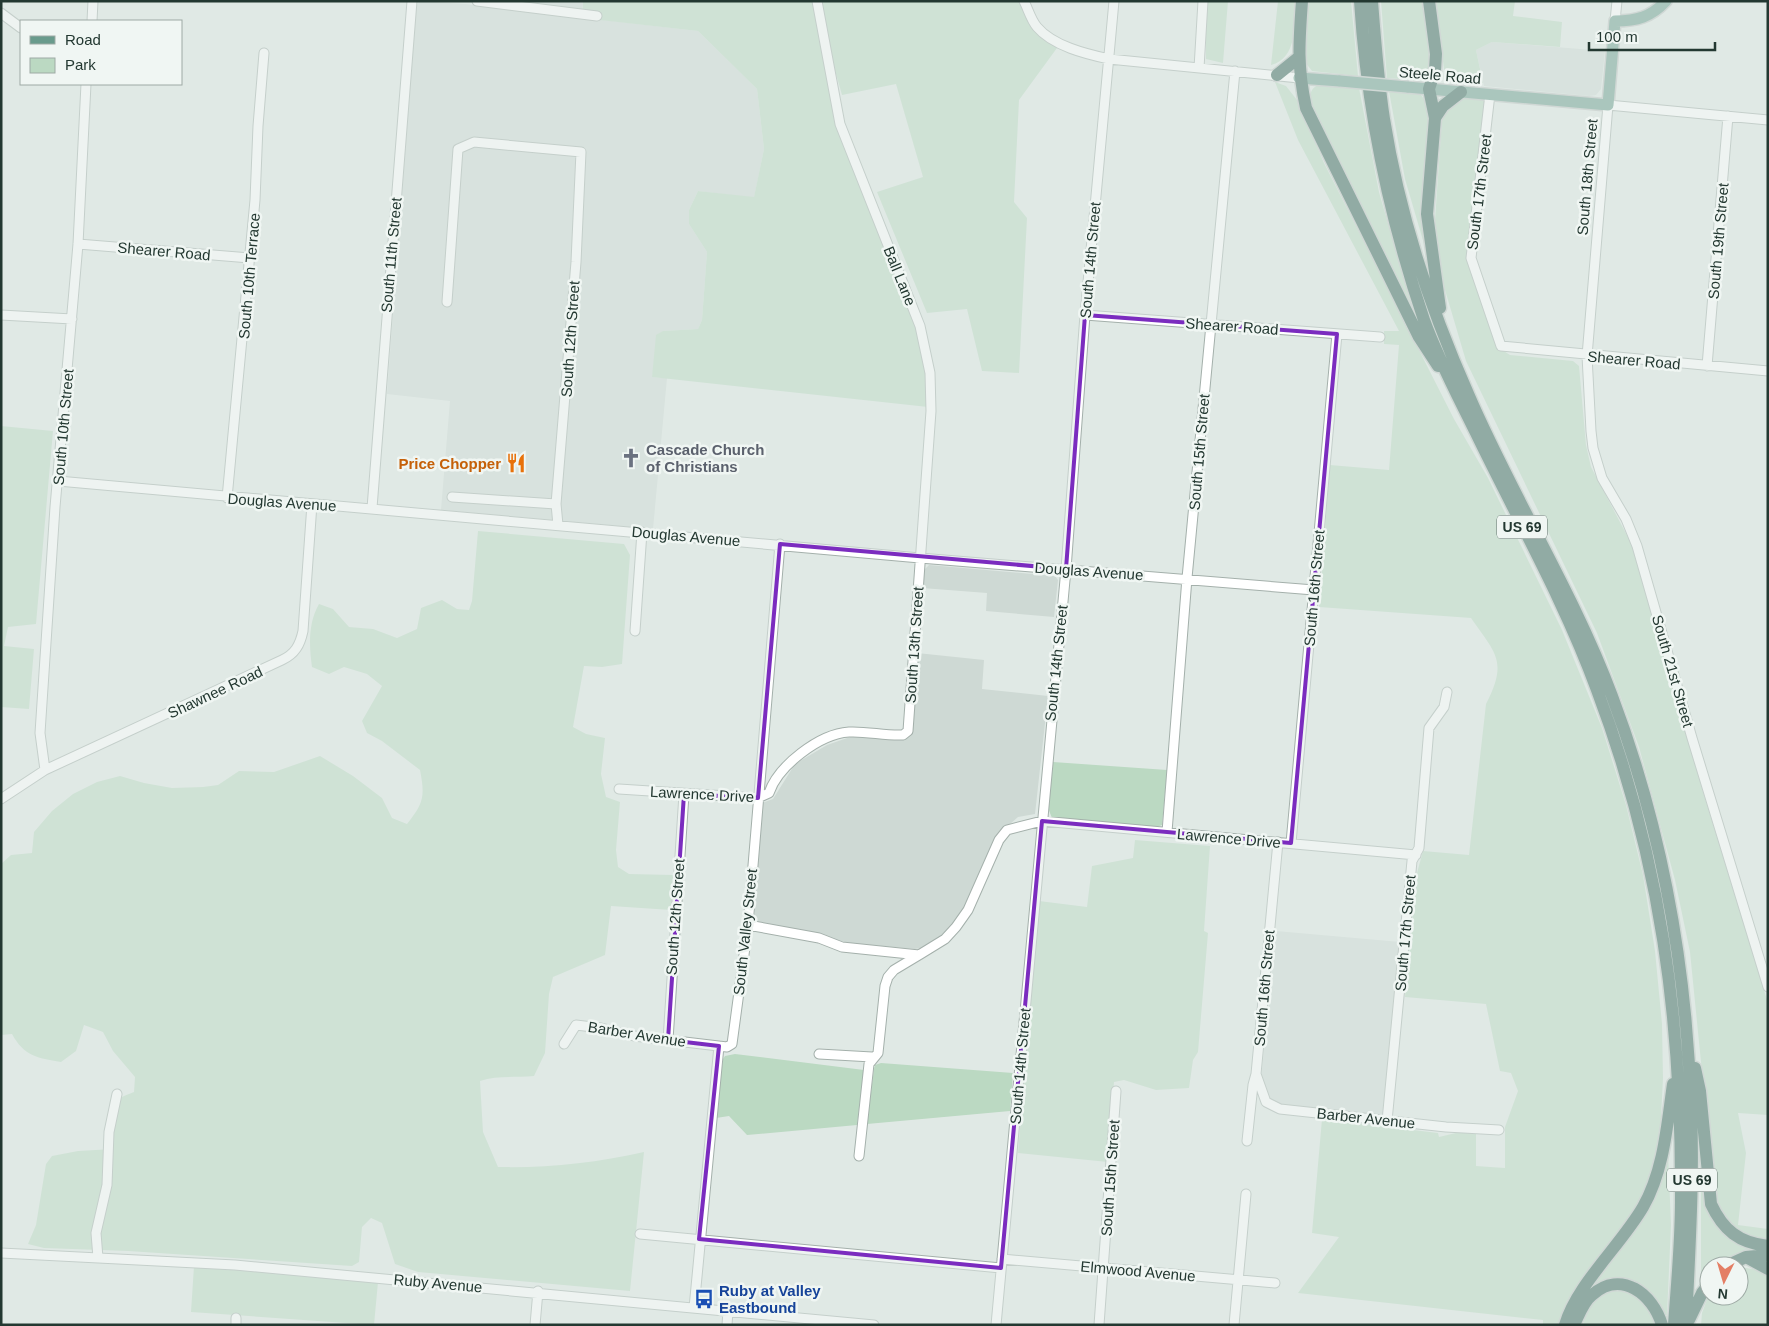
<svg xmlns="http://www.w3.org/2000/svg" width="1769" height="1326" font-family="Helvetica,sans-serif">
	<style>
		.built { fill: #ced9d4 }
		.green { fill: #bbd9c2 }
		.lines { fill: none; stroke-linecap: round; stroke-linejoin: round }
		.minor-casing { stroke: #a4b0ab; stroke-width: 11 }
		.major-casing { stroke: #bdc3c1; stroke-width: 14 }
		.highway-casing { stroke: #bdc3c1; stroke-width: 15 }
		.minor { stroke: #fff; stroke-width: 9 }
		.major { stroke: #699b8c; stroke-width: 11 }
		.highway { stroke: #316155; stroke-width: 12 }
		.major-bridge-casing { stroke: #bdc3c1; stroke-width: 14; stroke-linecap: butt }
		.major-bridge { stroke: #699b8c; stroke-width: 11 }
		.marked { fill: none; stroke: #7b2cbf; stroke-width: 4; stroke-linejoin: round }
		.labels { text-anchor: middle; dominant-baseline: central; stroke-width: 5; stroke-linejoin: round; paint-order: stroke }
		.shield { fill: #f0f6f3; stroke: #60716b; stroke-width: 1 }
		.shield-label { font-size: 14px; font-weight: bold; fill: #233831 }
		.street-label { font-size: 15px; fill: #233831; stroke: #f0f6f3 }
		.worship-label { font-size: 15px; font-weight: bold; fill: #5b616d; stroke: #f0f6f3; text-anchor: start }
		.food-label { font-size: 15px; font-weight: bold; fill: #c56008; stroke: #f0f6f3; text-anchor: end }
		.transit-label { font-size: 15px; font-weight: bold; fill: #164399; stroke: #f0f6f3; text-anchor: start }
	</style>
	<rect width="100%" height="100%" fill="#e0e9e5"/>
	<!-- built -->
	<path class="built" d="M419 1 465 4 698 31 757 89 764 149 754 198 698 191 689 210V224L707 252 702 320 698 329 663 331 652 377 667 378 653 529 441 510 450 401 387 394 416 7Z
		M520 1H583L582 11 525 4Z
		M1492 42 1605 51 1601 89 1596 95 1589 96 1484 86 1476 50Z
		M929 565 1055 576 1058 580 1054 617 986 611 987 593 922 588 924 570Z
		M917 653 984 660 982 689 1048 696 1035 814 1018 817 1002 831 965 910 942 939 927 947 915 949 849 943 800 930 754 924 762 803 773 799 795 764 827 745 853 736 903 738 909 736 912 732Z
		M1276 931 1400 942 1384 1112 1381 1116 1278 1105 1267 1096 1261 1080Z"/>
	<!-- green -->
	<path class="green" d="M583 1H814L838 128 916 324 928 377V407L652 377 656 335 663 331 698 329 702 320 707 252 689 224V210L698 191 754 197 764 149 757 89 698 31 582 18Z
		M822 1H1021L1040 34 1057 48 1019 100 1014 202 1027 218 1019 373 982 371 967 309 927 313 877 192 923 177 896 84 842 95 830 53Z
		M1206 1H1228L1223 63 1206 59Z
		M1278 1H1296C1294 24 1298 58 1271 65Z
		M1307 1H1351L1358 76 1312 71 1305 62Z
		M1381 1H1425L1432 59 1428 75 1422 79 1413 80 1387 78Z
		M1435 1H1515L1513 16 1562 22 1560 47 1492 42 1476 50 1483 83 1454 80 1444 69Z
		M1275 82 1286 86 1297 100 1324 163 1454 419 1488 478 1562 630 1602 728 1626 805 1643 875 1655 951 1662 1024 1663 1078 1660 1138 1650 1175 1638 1203 1613 1242 1567 1301 1559 1325H1543V1320L1298 1293 1339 1237 1312 1233 1322 1119 1438 1133 1439 1137 1460 1132 1476 1133V1166L1505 1168V1127L1518 1091 1511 1073 1500 1071 1486 1004 1405 997 1417 873 1423 851 1469 855 1486 704C1508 661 1496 654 1471 618L1319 607 1330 465 1389 470 1399 345 1384 344V331H1399L1298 140Z
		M1318 85 1359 88 1379 192 1412 307 1409 309 1313 113C1311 102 1306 91 1318 85Z
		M1389 91 1421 95 1426 102 1430 117 1426 243 1424 244 1405 179Z
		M1461 97 1483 99 1486 101 1469 250 1499 348 1510 355 1573 361 1579 366 1586 445 1591 467 1631 543 1703 792 1768 1003V1115L1738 1113 1746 1153 1738 1225 1768 1229V1241C1761 1240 1751 1239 1745 1236 1728 1228 1719 1209 1714 1192L1690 952 1675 880 1639 747 1597 633 1466 361 1440 273 1435 220 1442 119 1444 113Z
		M1 426 53 431 36 624 8 627 4 646 34 649 29 709 1 707Z
		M478 531 624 544 630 555 622 664 602 667 584 666 573 727 586 734 605 738 601 774 606 797 620 802 616 850 618 867 629 874 674 875 671 910 611 906 605 955 553 977 549 994 545 1053 534 1076C515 1078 497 1075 480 1081L483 1132 498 1167C548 1168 596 1163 644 1152L630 1291 418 1272 395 1264 382 1223 371 1218 362 1227 359 1262 352 1266 128 1251 44 1248 28 1244 36 1225 46 1164 52 1156 78 1151 113 1149C112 1139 114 1104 122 1097 125 1095 130 1094 134 1092L135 1077 113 1051 103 1032 84 1025 76 1051 61 1062C37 1058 24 1056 12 1034L1 1035V864L11 855 32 853 34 832 52 811 73 794 97 782 120 776 144 783 172 788 203 787 218 785 239 771 274 772 320 756 353 776 382 798 392 818 407 824C424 803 425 796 420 770L382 741 367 733 362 721 382 686 367 674 344 667 329 674 312 667C309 646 308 623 319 604L333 609 349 627 373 629 397 638 417 629 421 608 442 600 457 609 469 610 472 601Z
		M1053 762 1167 770 1162 825 1157 827 1052 818 1048 808Z
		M1135 840 1210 846 1204 931 1208 933 1198 1052 1193 1060 1189 1088 1156 1090 1124 1080 1114 1082 1108 1162 1018 1153 1039 901 1087 907 1092 866 1133 858Z
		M735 1054 864 1070 857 1125 747 1135 729 1116 716 1118 723 1059 725 1056Z
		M881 1063 1013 1073 1010 1111 867 1124 874 1069 875 1065Z
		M1668 1152 1671 1225 1667 1315 1663 1316 1647 1291 1595 1286 1593 1283Z
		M1701 1180H1705L1706 1196 1752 1248V1251C1739 1256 1723 1266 1709 1266V1275L1703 1283H1701Z
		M194 1266 378 1282 374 1325 191 1312Z
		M1746 1268 1759 1270 1768 1276V1325H1701L1702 1313 1709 1294V1296H1739V1269Z
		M1617 1290C1637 1294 1648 1305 1655 1325H1583C1588 1307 1597 1291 1617 1290Z"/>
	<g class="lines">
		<defs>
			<path id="minor" d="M477 1 597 16
				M1024 1C1028 9 1031 20 1037 27 1053 46 1086 54 1109 59L1299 78
				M1 13 21 28
				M92 21 93 1
				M1615 21 1617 1
				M1199 68 1203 1
				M1490 94 1471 258 1501 346 1768 371
				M1768 120 1608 105 1587 356 1591 431 1593 448 1602 478 1626 519 1637 546 1692 738 1768 987
				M78 244 250 258
				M447 302 458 149 474 142 581 152 576 262 556 504 558 525
				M1 315 72 319
				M1085 315 1380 337
				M1707 366 1728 116
				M58 481 920 558 1314 590
				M452 497 556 504
				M227 498 255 200 258 126 264 53
				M372 508 412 1
				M635 631 642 532
				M45 770 40 733 55 507 78 244 86 84
				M619 789 758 798 769 793C778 766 819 734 849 732 867 731 885 736 903 735L908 731 931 411 930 373 920 326 840 124 817 1
				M1 799 45 770 282 660C295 654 300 645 303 631L312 504
				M1167 832 1187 578 1235 71
				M1291 843 1337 334
				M748 925 819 938 842 947 919 955 945 939 956 927 968 910 999 840 1007 830 1042 821 1416 855
				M668 1040 684 794
				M564 1044 576 1025 601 1028 634 1036 727 1047 732 1044 748 925 780 544
				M819 1054 872 1057
				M1256 1074 1266 1102 1280 1109 1446 1127 1499 1130
				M1387 1121 1412 861 1419 848 1429 728 1444 707 1447 692
				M1247 1141 1253 1085 1256 1074 1278 842
				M859 1156 869 1064 878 1053 885 986 888 977 894 970 919 955
				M640 1234 1001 1268
				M1 1253 235 1265 874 1325
				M98 1258 96 1233 107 1185 109 1132 117 1094
				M1002 1259 1275 1283
				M694 1308 719 1046
				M236 1325V1318
				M535 1325 538 1291
				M727 1325 728 1311
				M996 1325 1066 569 1085 315 1114 1
				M1099 1325 1116 1091
				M1234 1325 1246 1194"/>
			<path id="major" d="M1299 78 1340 81
				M1407 87 1608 105 1615 21C1637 21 1651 17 1666 1"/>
			<path id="highway" d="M1302 1C1299 42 1297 67 1306 108L1419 337 1438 366
				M1360 1C1367 111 1389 216 1424 320 1438 359 1458 396 1476 433 1517 518 1565 602 1597 690 1661 860 1682 1020 1681 1200 1681 1242 1677 1283 1674 1325
				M1372 1C1375 40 1378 80 1384 119 1399 214 1430 308 1469 396 1513 498 1573 592 1612 696 1662 829 1687 969 1691 1110 1694 1182 1689 1253 1686 1325
				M1429 1 1436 54 1435 70 1429 89 1435 118 1427 214 1440 308
				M1277 75 1298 58
				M1435 118 1443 106 1461 92
				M1695 1068 1700 1091 1711 1204C1723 1230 1739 1243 1768 1246
				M1746 1257 1768 1269
				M1726 1266 1746 1257 1768 1255
				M1689 1320 1702 1293 1709 1284
				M1565 1325C1577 1284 1621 1245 1643 1207 1664 1170 1667 1125 1673 1084
				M1574 1325C1579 1315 1583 1302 1592 1295 1621 1269 1653 1294 1662 1325"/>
		</defs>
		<!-- minor casing -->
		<use href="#minor" class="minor-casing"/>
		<!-- major casing -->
		<use href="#major" class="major-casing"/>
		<!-- highway casing -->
		<use href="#highway" class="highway-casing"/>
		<!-- minor -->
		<use href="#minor" class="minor"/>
		<!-- major -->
		<use href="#major" class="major"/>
		<!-- highway -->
		<use href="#highway" class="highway"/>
		<defs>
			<path id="major-bridge" d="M1340 81 1407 87"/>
		</defs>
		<!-- major-bridge casing -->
		<use href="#major-bridge" class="major-bridge-casing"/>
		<!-- major-bridge -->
		<use href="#major-bridge" class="major-bridge"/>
	</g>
	<!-- marked area -->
	<path d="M0 0H1769V1326H0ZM1085 315 1337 334 1291 843 1042 821 1001 1268 699 1239 719 1046 668 1040 684 794 758 798 780 544 1066 569Z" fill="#e0e9e5" fill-opacity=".55" fill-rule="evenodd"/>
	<path class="marked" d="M1085 315 1337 334 1291 843 1042 821 1001 1268 699 1239 719 1046 668 1040 684 794 758 798 780 544 1066 569Z"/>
	<!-- icons -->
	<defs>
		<symbol id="church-bare" viewBox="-9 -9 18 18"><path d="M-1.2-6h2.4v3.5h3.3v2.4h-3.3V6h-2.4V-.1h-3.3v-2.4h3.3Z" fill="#6b7280" stroke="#f0f6f3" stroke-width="2.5" paint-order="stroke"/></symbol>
		<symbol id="restaurant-bare" viewBox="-9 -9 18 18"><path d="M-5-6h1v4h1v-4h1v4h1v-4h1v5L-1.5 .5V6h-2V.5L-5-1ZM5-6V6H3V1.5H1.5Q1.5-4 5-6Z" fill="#e8710a" stroke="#f0f6f3" stroke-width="2.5" paint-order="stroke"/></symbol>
		<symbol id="bus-bare" viewBox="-9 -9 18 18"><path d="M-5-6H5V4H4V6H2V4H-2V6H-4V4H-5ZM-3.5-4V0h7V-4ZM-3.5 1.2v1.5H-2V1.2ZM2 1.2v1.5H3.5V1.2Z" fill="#1a4fb4" stroke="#f0f6f3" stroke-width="2.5" paint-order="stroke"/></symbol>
	</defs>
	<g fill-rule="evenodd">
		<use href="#church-bare" x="617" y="444" width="28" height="28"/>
		<use href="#restaurant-bare" x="502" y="449" width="28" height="28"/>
		<use href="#bus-bare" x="690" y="1285" width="28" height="28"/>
	</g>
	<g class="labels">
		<!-- shield labels -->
		<g class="shield">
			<rect x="1497" y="515.5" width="50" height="23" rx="4"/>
			<rect x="1667" y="1168.5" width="50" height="23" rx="4"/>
		</g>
		<g class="shield-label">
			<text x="1522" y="527">US 69</text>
			<text x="1692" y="1180">US 69</text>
		</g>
		<!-- street labels -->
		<g class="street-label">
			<text transform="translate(1440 75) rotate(5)">Steele Road</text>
			<text transform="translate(1587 177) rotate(-85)">South 18th Street</text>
			<text transform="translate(1479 192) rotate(-83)">South 17th Street</text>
			<text transform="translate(1718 241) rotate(-85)">South 19th Street</text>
			<text transform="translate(164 251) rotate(5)">Shearer Road</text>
			<text transform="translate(391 255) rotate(-85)">South 11th Street</text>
			<text transform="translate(1090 260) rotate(-85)">South 14th Street</text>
			<text transform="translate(249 276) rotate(-85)">South 10th Terrace</text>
			<text transform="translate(900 276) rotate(68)">Ball Lane</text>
			<text transform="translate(1232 326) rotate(4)">Shearer Road</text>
			<text transform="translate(570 339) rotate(-86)">South 12th Street</text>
			<text transform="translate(1634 360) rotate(5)">Shearer Road</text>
			<text transform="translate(63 427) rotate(-85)">South 10th Street</text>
			<text transform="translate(1199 452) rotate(-85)">South 15th Street</text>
			<text transform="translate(282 502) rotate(4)">Douglas Avenue</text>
			<text transform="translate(686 536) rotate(5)">Douglas Avenue</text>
			<text transform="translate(1089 571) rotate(4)">Douglas Avenue</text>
			<text transform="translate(1314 588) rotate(-85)">South 16th Street</text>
			<text transform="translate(914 645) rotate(-86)">South 13th Street</text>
			<text transform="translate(1056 663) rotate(-84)">South 14th Street</text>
			<text transform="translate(1673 671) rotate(74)">South 21st Street</text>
			<text transform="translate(215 692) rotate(-25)">Shawnee Road</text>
			<text transform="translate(702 794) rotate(3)">Lawrence Drive</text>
			<text transform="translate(1229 838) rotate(5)">Lawrence Drive</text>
			<text transform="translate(675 917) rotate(-86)">South 12th Street</text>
			<text transform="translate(745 932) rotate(-84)">South Valley Street</text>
			<text transform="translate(1405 933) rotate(-85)">South 17th Street</text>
			<text transform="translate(1264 988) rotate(-85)">South 16th Street</text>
			<text transform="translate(637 1034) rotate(9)">Barber Avenue</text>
			<text transform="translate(1020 1066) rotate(-85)">South 14th Street</text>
			<text transform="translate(1366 1118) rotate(6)">Barber Avenue</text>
			<text transform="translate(1110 1178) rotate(-86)">South 15th Street</text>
			<text transform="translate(1138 1271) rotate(5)">Elmwood Avenue</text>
			<text transform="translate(438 1283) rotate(5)">Ruby Avenue</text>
		</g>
		<!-- worship labels -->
		<g class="worship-label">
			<text x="646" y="449">Cascade Church<tspan x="646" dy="17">of Christians</tspan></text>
		</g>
		<!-- food labels -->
		<g class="food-label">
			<text x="501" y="463">Price Chopper</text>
		</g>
		<!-- transit labels -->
		<g class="transit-label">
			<text x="719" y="1290">Ruby at Valley<tspan x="719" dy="17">Eastbound</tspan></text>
		</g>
	</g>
	<!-- border -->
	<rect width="1769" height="1326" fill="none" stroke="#233831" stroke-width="5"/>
	<!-- legend -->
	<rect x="20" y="20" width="162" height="65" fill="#f0f6f3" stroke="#9eaaa5"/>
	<rect x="30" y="36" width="25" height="8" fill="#699b8c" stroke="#9eaaa5"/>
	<text x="65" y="45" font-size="15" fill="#233831">Road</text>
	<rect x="30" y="58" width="25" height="15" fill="#bbd9c2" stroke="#9eaaa5"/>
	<text x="65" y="70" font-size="15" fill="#233831">Park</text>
	<!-- north arrow -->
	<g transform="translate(1724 1281) rotate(185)"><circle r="24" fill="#f0f6f3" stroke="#9eaaa5"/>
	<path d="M0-4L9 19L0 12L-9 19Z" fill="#e47e64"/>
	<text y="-8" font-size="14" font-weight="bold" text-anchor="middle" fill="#233831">N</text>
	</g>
	<!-- scale -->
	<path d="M1589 42v8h126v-8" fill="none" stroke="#233831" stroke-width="2.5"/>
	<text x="1596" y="42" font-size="15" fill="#233831" stroke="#f0f6f3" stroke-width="4" paint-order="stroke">100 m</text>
</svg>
